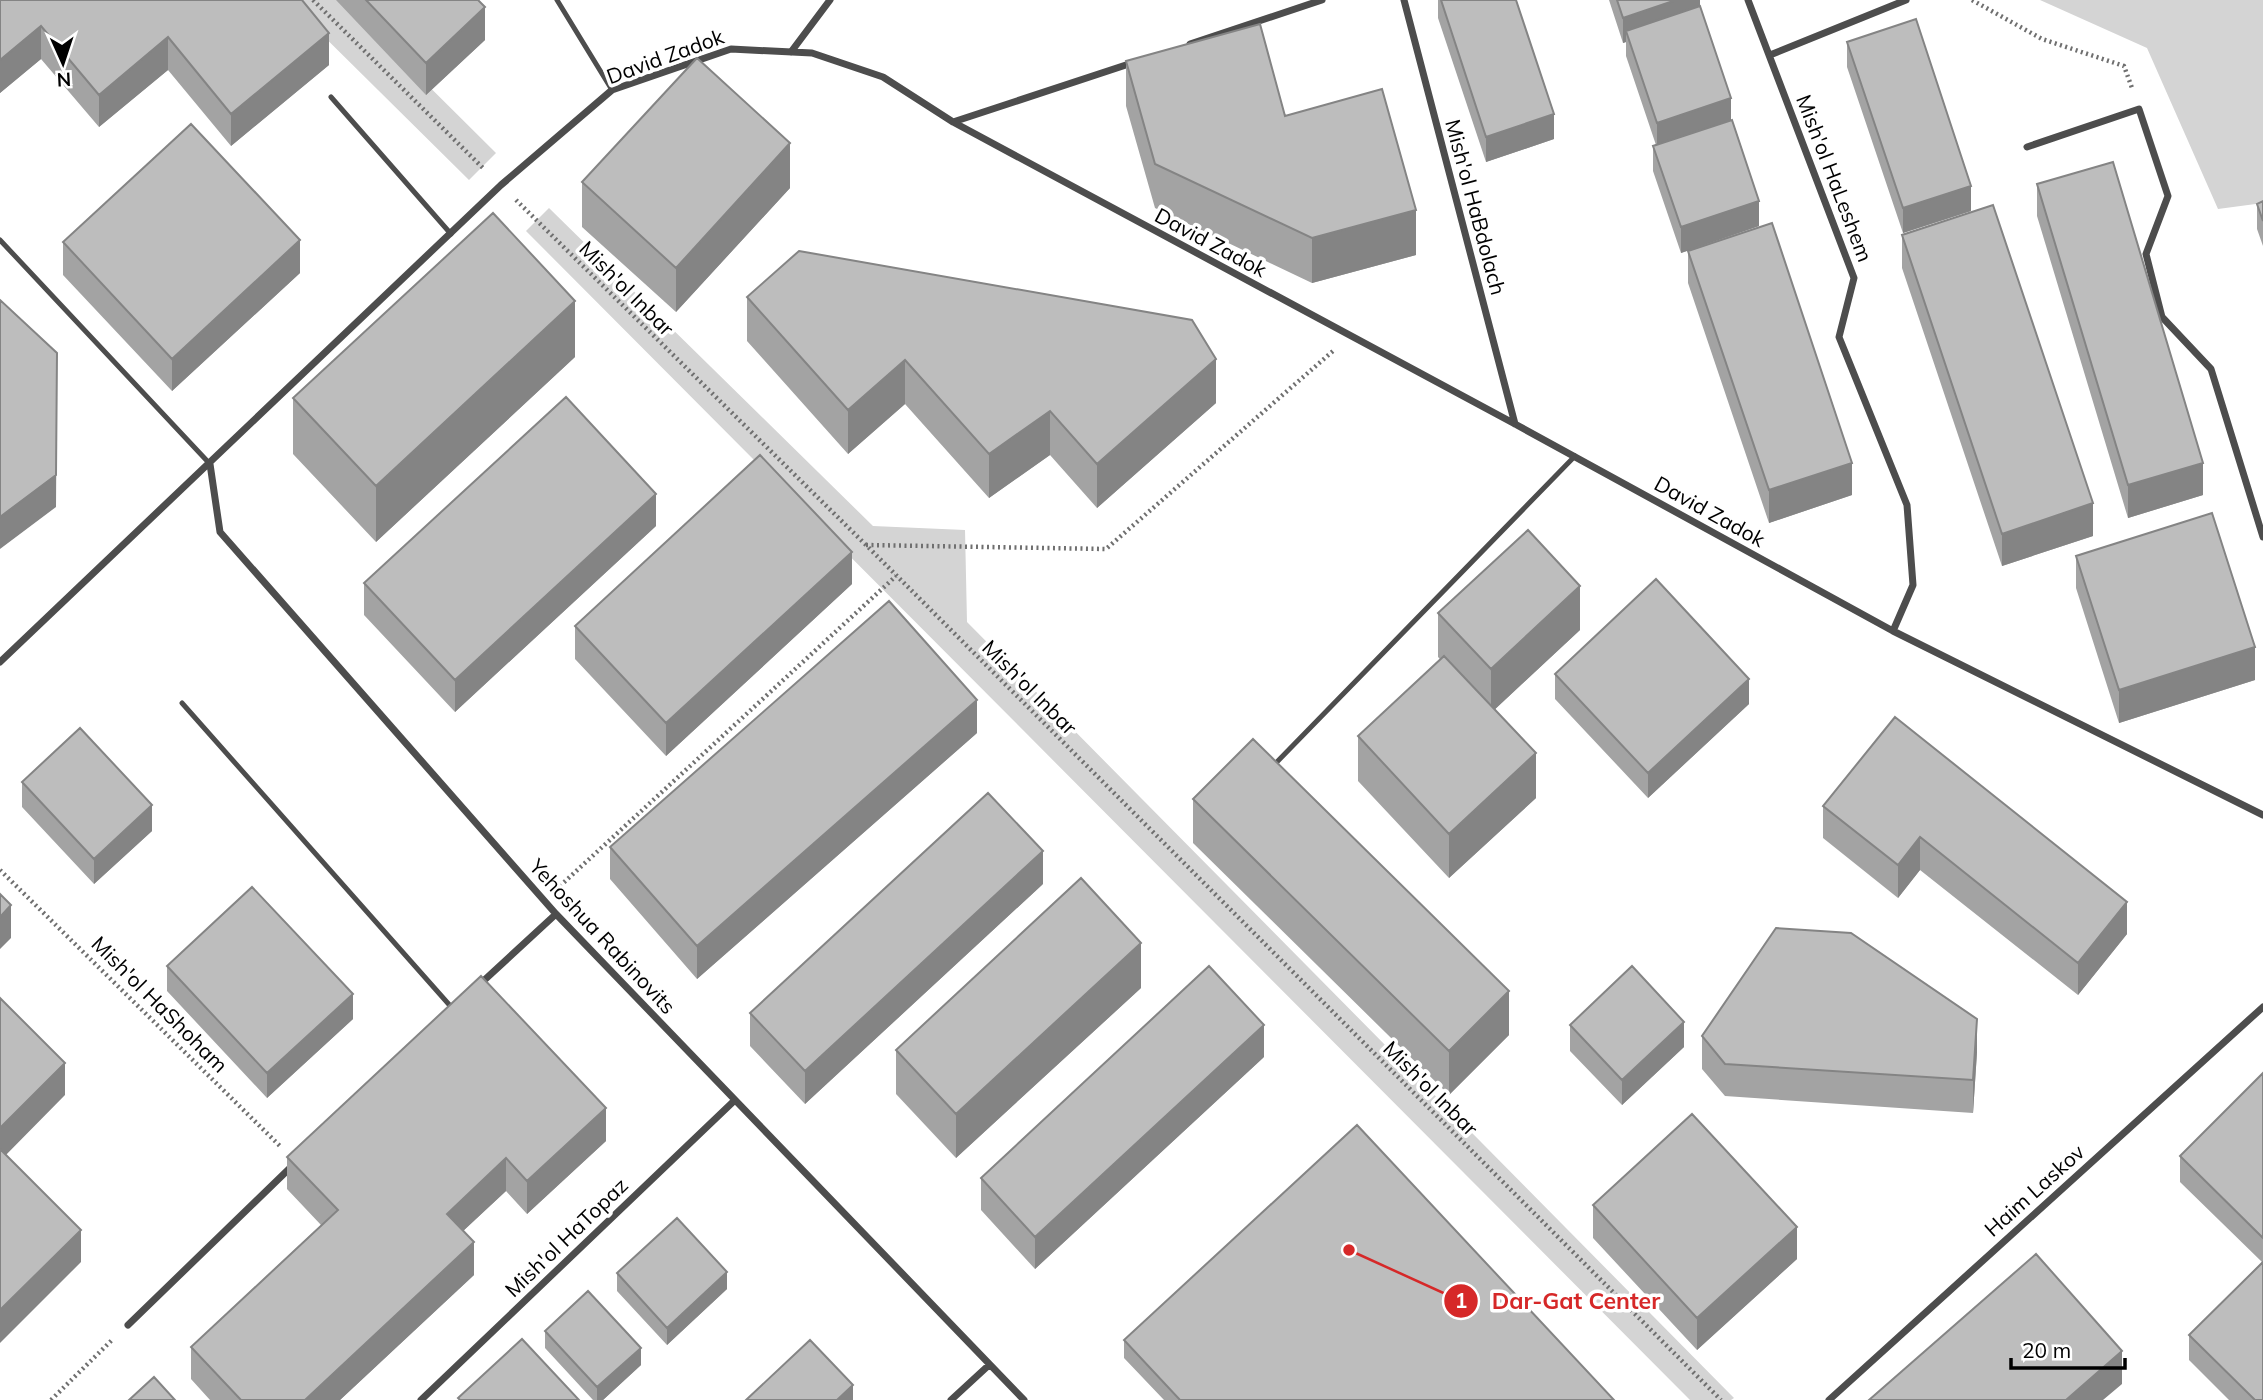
<svg xmlns="http://www.w3.org/2000/svg" width="2263" height="1400" font-family="Mulish,sans-serif">
	<style>
		.green { fill: #d4d4d4 }
		.lines { fill: none; stroke-linecap: round; stroke-linejoin: round }
		.path { stroke: #6f6f6f; stroke-width: 4.5; stroke-dasharray: 2 3.5; stroke-linecap: butt }
		.lane { stroke: #4d4d4d; stroke-width: 5 }
		.street { stroke: #4d4d4d; stroke-width: 7 }
		.wall { fill: #a3a3a3 }
		.shaded-wall { fill: #848484 }
		.building { fill: #bdbdbd; stroke: #848484; stroke-width: 2 }
		.labels { text-anchor: middle; dominant-baseline: central; stroke-width: 7; stroke-linejoin: round; paint-order: stroke }
		.street-label { font-size: 21px; fill: #000; stroke: #fff }
		.leader { fill: none; stroke: #d62828; stroke-width: 2.5 }
		.callout-dot { fill: #d62828; stroke: #fff; stroke-width: 2.5 }
		.mark-label { font-size: 21px; text-anchor: middle; font-weight: bold; fill: #fff }
		.callout-label { font-size: 23px; text-anchor: middle; font-weight: bold; fill: #d62828; stroke: #fff; stroke-width: 7; stroke-linejoin: round; paint-order: stroke }
	</style>
	<rect width="100%" height="100%" fill="#fff"/>
	<!-- green -->
	<path class="green" d="M287 0H342L496 153 469 180Z
		M2040 0H2263V203L2218 209 2147 48Z
		M549 208 873 526 965 530 967 622 1734 1398 1731 1400H1690L526 231Z"/>
	<g class="lines">
		<!-- path -->
		<path class="path" d="M313 0 485 170
			M1972 0 2042 39 2124 66 2132 88
			M516 200 866 545 1721 1400
			M866 545 1106 549 1333 351
			M0 870 281 1147
			M560 886 896 576
			M51 1400 112 1340"/>
		<!-- lane -->
		<path class="lane" d="M557 0 612 90
			M331 97 451 234
			M0 240 210 464
			M182 703 453 1009
			M1272 767 1575 456"/>
		<!-- street -->
		<path class="street" d="M1404 0 1515 424
			M1748 0 1854 278 1839 337 1907 505 1913 585 1893 631
			M1190 44 1322 0
			M791 52 830 0
			M1770 55 1906 0
			M953 122 1135 62
			M2027 147 2139 109 2168 196 2146 254 2162 317 2211 369 2263 537
			M210 464 220 532 556 914 1024 1400
			M0 662 501 185 612 90 731 49 812 53 883 77 953 122 1515 424 1893 631 2263 815
			M479 985 556 914
			M128 1325 292 1166
			M421 1400 735 1100
			M951 1400 989 1365
			M1829 1400 2263 1007"/>
	</g>
	<!-- wall -->
	<path class="wall" d="M0 0 329 65 231 146 168 70 99 127 41 59 0 93Z
		M336 0H478L485 40 426 95Z
		M1438 0H1441L1554 139 1486 162 1438 18Z
		M1609 0H1700V6L1759 226 1681 253 1653 171V146L1656 145 1626 56V42L1623 43Z
		M1847 42 1971 211 1903 233 1847 67Z
		M1126 61 1285 116 1416 255 1312 283 1155 208 1126 106Z
		M582 182 790 188 676 312 582 227Z
		M2037 184 2203 495 2128 518 2037 216Z
		M2263 201V246L2257 229V204Z
		M1902 235 2093 536 2002 566 1902 268Z
		M63 242 300 273 172 391 63 275Z
		M1688 251 1852 495 1769 523 1688 283Z
		M747 297 1216 403 1097 508 1050 455 989 498 905 404 848 454 747 341Z
		M575 357 376 542 293 454V398Z
		M656 526 455 712 364 615V583Z
		M2076 556 2255 680 2119 723 2076 588Z
		M852 584 666 756 575 659V626Z
		M1438 613 1580 630 1494 710 1536 798 1449 878 1358 781V736L1441 660 1438 657Z
		M1555 674 1749 704 1648 798 1555 699Z
		M1895 717 2127 934 2078 995 1920 870 1898 898 1823 838V806Z
		M977 733 697 979 610 879V847Z
		M22 782 152 831 94 884 22 807Z
		M1193 799 1509 1035 1449 1095 1193 843Z
		M1043 884 805 1104 750 1046V1013Z
		M167 966 353 1019 267 1098 167 991Z
		M1141 988 956 1158 896 1094V1050Z
		M1570 1025 1684 1047 1622 1105 1570 1051Z
		M1702 1036 1977 1052 1973 1113 1725 1096 1702 1069Z
		M1264 1057 1035 1269 981 1210V1178Z
		M2263 1073V1400H2229L2189 1360V1335L2262 1262 2180 1182V1156Z
		M606 1141 527 1214 506 1191 463 1231 474 1275 340 1400H210L191 1379V1347L321 1225 287 1189V1157Z
		M1593 1205 1797 1259 1697 1350 1593 1238Z
		M617 1273 727 1289 667 1345 617 1291Z
		M545 1331 641 1365 603 1400H593L545 1348Z
		M1124 1340 1614 1400H1164L1124 1358Z"/>
	<!-- shaded-wall -->
	<path class="shaded-wall" d="M1676 0H1700V17L1626 31V42L1623 43V18Z
		M485 7V40L426 95V63Z
		M41 26V59L0 93V60Z
		M329 33V65L231 146V114Z
		M168 37V70L99 127V95Z
		M1731 98V124L1657 148V123Z
		M1554 114V139L1486 162V137Z
		M790 143V188L676 312V268Z
		M1971 186V211L1903 233V208Z
		M1759 201V226L1681 253V227Z
		M1416 210V255L1312 283V238Z
		M300 240V273L172 391V359Z
		M575 301V357L376 542V486Z
		M57 353 56 507 0 549V517Z
		M1216 359V403L1097 508V464Z
		M905 360V404L848 454V410Z
		M1050 411V455L989 498V454Z
		M1852 463V495L1769 523V490Z
		M2203 463V495L2128 518V485Z
		M656 494V526L455 712V680Z
		M2093 503V536L2002 566V534Z
		M852 552V584L666 756V723Z
		M1580 586V630L1491 713V669Z
		M2255 647V680L2119 723V690Z
		M1749 679V704L1648 798V773Z
		M977 700V733L697 979V946Z
		M1536 753V798L1449 878V834Z
		M152 805V831L94 884V859Z
		M1920 837V870L1898 898V865Z
		M1043 851V884L805 1104V1071Z
		M2127 902V934L2078 995V963Z
		M11 905V938L0 949V917Z
		M1141 943V988L956 1158V1114Z
		M1509 991V1035L1449 1095V1051Z
		M353 994V1019L267 1098V1073Z
		M1977 1019V1052L1973 1113V1080Z
		M1684 1022V1047L1622 1105V1080Z
		M1264 1025V1057L1035 1269V1237Z
		M65 1063V1095L0 1161V1128Z
		M606 1108V1141L527 1214V1181Z
		M506 1158V1191L447 1246V1214Z
		M1797 1227V1259L1697 1350V1318Z
		M81 1230V1262L0 1343V1310Z
		M474 1242V1275L340 1400H305Z
		M727 1272V1289L667 1345V1328Z
		M641 1348V1365L603 1400H597V1387Z
		M2122 1351V1384L2103 1400H2066Z
		M853 1385V1400H837Z"/>
	<!-- building -->
	<path class="building" d="M0 0H302L329 33 231 114 168 37 99 95 41 26 0 60Z
		M366 0H478L485 7 426 63Z
		M1441 0H1516L1554 114 1486 137Z
		M1617 0H1676L1623 18Z
		M1700 6 1731 98 1657 123 1626 31Z
		M1916 19 1971 186 1903 208 1847 42Z
		M1260 24 1285 116 1382 89 1416 210 1312 238 1155 164 1126 61Z
		M697 58 790 143 676 268 582 182Z
		M1732 120 1759 201 1681 227 1653 146Z
		M191 124 300 240 172 359 63 242Z
		M2113 162 2203 463 2128 485 2037 184Z
		M2263 201V221L2257 204Z
		M1993 205 2093 503 2002 534 1902 235Z
		M493 213 575 301 376 486 293 398Z
		M1772 223 1852 463 1769 490 1688 251Z
		M799 251 1192 320 1216 359 1097 464 1050 411 989 454 905 360 848 410 747 297Z
		M0 300 57 353 56 475 0 517Z
		M566 397 656 494 455 680 364 583Z
		M760 455 852 552 666 723 575 626Z
		M2212 513 2255 647 2119 690 2076 556Z
		M1528 530 1580 586 1491 669 1438 613Z
		M1656 579 1749 679 1648 773 1555 674Z
		M889 601 977 700 697 946 610 847Z
		M1444 656 1536 753 1449 834 1358 736Z
		M1895 717 2127 902 2078 963 1920 837 1898 865 1823 806Z
		M80 728 152 805 94 859 22 782Z
		M1253 739 1509 991 1449 1051 1193 799Z
		M988 793 1043 851 805 1071 750 1013Z
		M1081 878 1141 943 956 1114 896 1050Z
		M252 887 353 994 267 1073 167 966Z
		M0 894 11 905 0 917Z
		M1776 928 1851 933 1977 1019 1973 1080 1725 1064 1702 1036Z
		M1209 966 1264 1025 1035 1237 981 1178Z
		M1632 966 1684 1022 1622 1080 1570 1025Z
		M481 976 606 1108 527 1181 506 1158 447 1214 474 1242 305 1400H241L191 1347 338 1210 287 1157Z
		M0 998 65 1063 0 1128Z
		M2263 1073V1238L2180 1156Z
		M1692 1114 1797 1227 1697 1318 1593 1205Z
		M1357 1125 1614 1400H1180L1124 1340Z
		M0 1149 81 1230 0 1310Z
		M677 1218 727 1272 667 1328 617 1273Z
		M2036 1254 2122 1351 2066 1400H1869Z
		M2263 1262V1400H2255L2189 1335Z
		M588 1291 641 1348 597 1387 545 1331Z
		M522 1339 579 1400H460L458 1398Z
		M810 1340 853 1385 837 1400H746Z
		M154 1377 175 1400H129Z"/>
	<g class="labels">
		<!-- street labels -->
		<g class="street-label">
			<text transform="translate(665 56) rotate(-20)">David Zadok</text>
			<text transform="translate(1835 178) rotate(69)">Mish'ol HaLeshem</text>
			<text transform="translate(1476 207) rotate(75)">Mish'ol HaBdolach</text>
			<text transform="translate(1211 242) rotate(28)">David Zadok</text>
			<text transform="translate(627 288) rotate(45)">Mish'ol Inbar</text>
			<text transform="translate(1710 511) rotate(29)">David Zadok</text>
			<text transform="translate(1030 687) rotate(45)">Mish'ol Inbar</text>
			<text transform="translate(603 936) rotate(47)">Yehoshua Rabinovits</text>
			<text transform="translate(160 1004) rotate(45)">Mish'ol HaShoham</text>
			<text transform="translate(1431 1088) rotate(45)">Mish'ol Inbar</text>
			<text transform="translate(2034 1190) rotate(-42)">Haim Laskov</text>
			<text transform="translate(566 1237) rotate(-44)">Mish'ol HaTopaz</text>
		</g>
	</g>
	<!-- callouts -->
	<path class="leader" d="M1349 1250L1461 1301"/>
	<g class="callout-dot">
		<circle cx="1349" cy="1250" r="7"/>
		<circle cx="1461" cy="1301" r="18"/>
	</g>
	<g class="mark-label">
		<text x="1461" y="1308">1</text>
	</g>
	<g class="callout-label">
		<text x="1576" y="1309">Dar-Gat Center</text>
	</g>
	<!-- north arrow -->
	<g transform="translate(63 63) rotate(177)" stroke="#ffffff" stroke-width="5" paint-order="stroke">
	<path d="M0-5L12 26L0 18L-12 26Z" fill="#000000"/>
	<text y="-10" font-size="19" font-weight="bold" text-anchor="middle" fill="#000000">N</text>
	</g>
	<!-- scale -->
	<path d="M2011 1358v10h114v-10" fill="none" stroke="#000000" stroke-width="3.5"/>
	<text x="2022" y="1358" font-size="21" fill="#000000" stroke="#ffffff" stroke-width="5" paint-order="stroke">20 m</text>
</svg>
